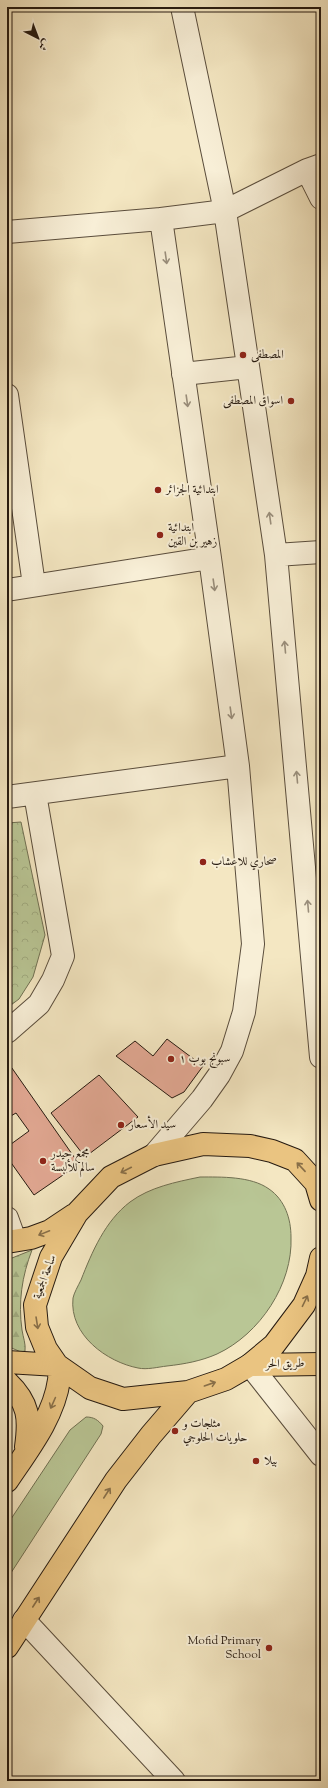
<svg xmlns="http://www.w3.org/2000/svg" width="328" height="1788" font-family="'Sorts Mill Goudy',Amiri,serif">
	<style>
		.grass { fill: #b9c695; stroke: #707052 }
		.forest { fill: url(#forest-firs); stroke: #707052 }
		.park { fill: url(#park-crowns); stroke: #707052 }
		.building { fill: #e2a893; stroke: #261a10 }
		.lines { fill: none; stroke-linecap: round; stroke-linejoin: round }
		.minor-casing { stroke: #5a4d3c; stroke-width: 24 }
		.major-casing { stroke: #261a10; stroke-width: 24 }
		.minor { stroke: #f8efd7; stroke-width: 22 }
		.major { stroke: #eac481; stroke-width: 22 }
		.oneway { stroke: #9a8f7d }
		.oneway2 { stroke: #886f48 }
		.poi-dot { fill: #8f2418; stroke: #f8efd7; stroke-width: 1.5 }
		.labels { text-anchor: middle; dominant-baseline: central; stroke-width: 4; stroke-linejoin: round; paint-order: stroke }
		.poi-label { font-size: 12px; fill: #261a10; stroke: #f8efd7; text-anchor: start }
		.street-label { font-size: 12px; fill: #261a10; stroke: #f8efd7 }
	</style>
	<defs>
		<pattern id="forest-firs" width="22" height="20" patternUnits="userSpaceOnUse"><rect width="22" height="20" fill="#b9c695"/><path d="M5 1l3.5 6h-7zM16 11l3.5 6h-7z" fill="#9faa7f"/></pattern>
		<pattern id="park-crowns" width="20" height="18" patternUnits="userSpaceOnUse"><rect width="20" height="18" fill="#b9c695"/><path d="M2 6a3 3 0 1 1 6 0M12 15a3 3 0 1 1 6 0" fill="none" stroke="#9faa7f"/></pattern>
	</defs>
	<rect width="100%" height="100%" fill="#f4e7c2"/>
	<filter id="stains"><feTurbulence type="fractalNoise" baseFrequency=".005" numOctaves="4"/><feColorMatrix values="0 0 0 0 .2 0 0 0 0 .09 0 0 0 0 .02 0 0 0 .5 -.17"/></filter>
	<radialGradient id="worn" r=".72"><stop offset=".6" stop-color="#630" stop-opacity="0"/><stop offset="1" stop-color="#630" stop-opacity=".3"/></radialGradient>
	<!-- grass -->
	<path class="grass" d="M200 1177C221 1177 251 1176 269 1189 285 1200 291 1219 291 1237 293 1284 260 1334 217 1354 201 1361 185 1364 167 1366 158 1367 147 1370 138 1368 107 1362 69 1335 73 1298 74 1293 78 1286 81 1280 92 1252 105 1221 130 1202 150 1187 176 1182 200 1177Z
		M86 1417C94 1417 98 1420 103 1426L101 1434 7 1579V1525L70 1430Z"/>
	<!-- forest -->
	<path class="forest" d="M32 1250C22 1276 18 1302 22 1330 23 1337 26 1344 25 1351L21 1352 7 1346V1260Z"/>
	<!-- park -->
	<path class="park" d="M21 822 45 935 33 977 19 999 7 1008V823Z"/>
	<!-- building -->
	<path class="building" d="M167 1039 203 1066 184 1092 172 1098 116 1056 135 1041 153 1056Z
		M7 1061 79 1164 34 1195 7 1157V1147L29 1131 16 1113 9 1117 7 1115Z
		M99 1075 138 1117 85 1157 51 1113Z"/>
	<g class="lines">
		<defs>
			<path id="minor" d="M182 7 225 211 276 555 321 1057
				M307 170 321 198
				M7 232 161 219 225 211 307 170 321 165
				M183 374 248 367
				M7 395 34 585
				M276 555 321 552
				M7 590 210 558
				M7 797 238 766
				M7 1032 39 1004 53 980 63 956 35 794
				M154 1155 202 1099 219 1075 232 1051 244 1012 253 944 238 766 210 558 161 219
				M7 1218 15 1240
				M250 1365 321 1455
				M24 1620 174 1781"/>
			<path id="major" d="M321 1200 316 1183 295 1160 272 1151 250 1146 203 1144 154 1155 111 1177 77 1213 51 1257 35 1305 37 1327 46 1349 57 1365 90 1388 123 1399 188 1392 226 1379 250 1365 274 1345 304 1305 317 1276 321 1258
				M7 1242 31 1238 50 1231 74 1215
				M7 1362 57 1365C58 1370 60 1375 59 1380 54 1417 27 1451 7 1481
				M250 1365 321 1364
				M7 1382C29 1403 30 1418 26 1447
				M7 1647 116 1480 151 1435 188 1392"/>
		</defs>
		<!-- minor casing -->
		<use href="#minor" class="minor-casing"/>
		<!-- major casing -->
		<use href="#major" class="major-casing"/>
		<!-- minor -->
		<use href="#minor" class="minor"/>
		<!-- major -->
		<use href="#major" class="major"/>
	</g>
	<!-- one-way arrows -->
	<defs><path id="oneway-shaft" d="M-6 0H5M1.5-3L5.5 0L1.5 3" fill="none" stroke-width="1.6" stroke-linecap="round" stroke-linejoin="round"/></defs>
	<g class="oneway">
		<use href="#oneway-shaft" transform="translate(166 258) rotate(82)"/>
		<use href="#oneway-shaft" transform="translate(187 401) rotate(82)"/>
		<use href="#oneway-shaft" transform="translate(270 518) rotate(-98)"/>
		<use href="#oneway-shaft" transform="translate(214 585) rotate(82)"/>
		<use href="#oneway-shaft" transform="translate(285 647) rotate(-95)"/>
		<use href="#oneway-shaft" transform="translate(231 713) rotate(82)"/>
		<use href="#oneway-shaft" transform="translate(297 777) rotate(-95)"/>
		<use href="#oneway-shaft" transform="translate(308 906) rotate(-95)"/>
	</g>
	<g class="oneway2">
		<use href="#oneway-shaft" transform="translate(301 1167) rotate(-133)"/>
		<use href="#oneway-shaft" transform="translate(126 1170) rotate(153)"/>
		<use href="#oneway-shaft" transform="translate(44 1233) rotate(158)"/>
		<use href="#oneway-shaft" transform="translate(305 1301) rotate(-64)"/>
		<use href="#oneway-shaft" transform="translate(37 1323) rotate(81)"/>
		<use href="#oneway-shaft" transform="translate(210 1384) rotate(-19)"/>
		<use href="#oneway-shaft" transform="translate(53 1403) rotate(114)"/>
		<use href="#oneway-shaft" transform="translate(107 1493) rotate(-57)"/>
		<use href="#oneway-shaft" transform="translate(36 1602) rotate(-57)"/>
	</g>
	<!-- markers -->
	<g class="poi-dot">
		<circle cx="243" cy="355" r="4"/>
		<circle cx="291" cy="401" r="4"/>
		<circle cx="158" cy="490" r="4"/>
		<circle cx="160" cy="535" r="4"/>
		<circle cx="203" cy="862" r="4"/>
		<circle cx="171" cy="1059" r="4"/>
		<circle cx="121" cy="1125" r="4"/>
		<circle cx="43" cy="1161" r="4"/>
		<circle cx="175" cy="1431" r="4"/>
		<circle cx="256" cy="1461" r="4"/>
		<circle cx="269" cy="1648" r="4"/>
	</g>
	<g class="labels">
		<!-- poi labels -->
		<g class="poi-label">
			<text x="251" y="355">المصطفى</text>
			<text x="283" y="401" text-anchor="end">اسواق المصطفى</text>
			<text x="166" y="490">ابتدائية الجزائر</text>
			<text x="168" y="528">ابتدائية<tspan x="168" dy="14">زهير بن القين</tspan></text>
			<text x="211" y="862">صحاري للاعشاب</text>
			<text x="179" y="1059">سبونج بوب ١</text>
			<text x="129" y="1125">سيد الأسعار</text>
			<text x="51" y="1154">مجمع حيدر<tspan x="51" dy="14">سالم للألبسة</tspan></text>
			<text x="183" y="1424">مثلجات و<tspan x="183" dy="14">حلويات الحلوجي</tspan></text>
			<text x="264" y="1461">بيلا</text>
			<text x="261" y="1641" text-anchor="end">Mofid Primary<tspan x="261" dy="14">School</tspan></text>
		</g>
		<!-- street labels -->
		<g class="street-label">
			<text transform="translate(45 1277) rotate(-70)">ساحة الجمعية</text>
			<text transform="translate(285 1364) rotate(-1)">طريق الحر</text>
		</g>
	</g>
	<!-- margin -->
	<rect width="328" height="1788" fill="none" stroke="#f4e7c2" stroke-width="24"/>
	<rect x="8" y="8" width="312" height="1772" fill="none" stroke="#261a10" stroke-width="2"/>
	<rect x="12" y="12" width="304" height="1764" fill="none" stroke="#261a10"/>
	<!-- north arrow -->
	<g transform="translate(38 38) rotate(138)" stroke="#f8efd7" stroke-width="3" paint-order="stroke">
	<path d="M0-3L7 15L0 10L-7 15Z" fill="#261a10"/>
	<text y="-6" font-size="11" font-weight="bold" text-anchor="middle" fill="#261a10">ش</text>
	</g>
	<rect width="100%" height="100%" filter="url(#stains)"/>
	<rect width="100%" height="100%" fill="url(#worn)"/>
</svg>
